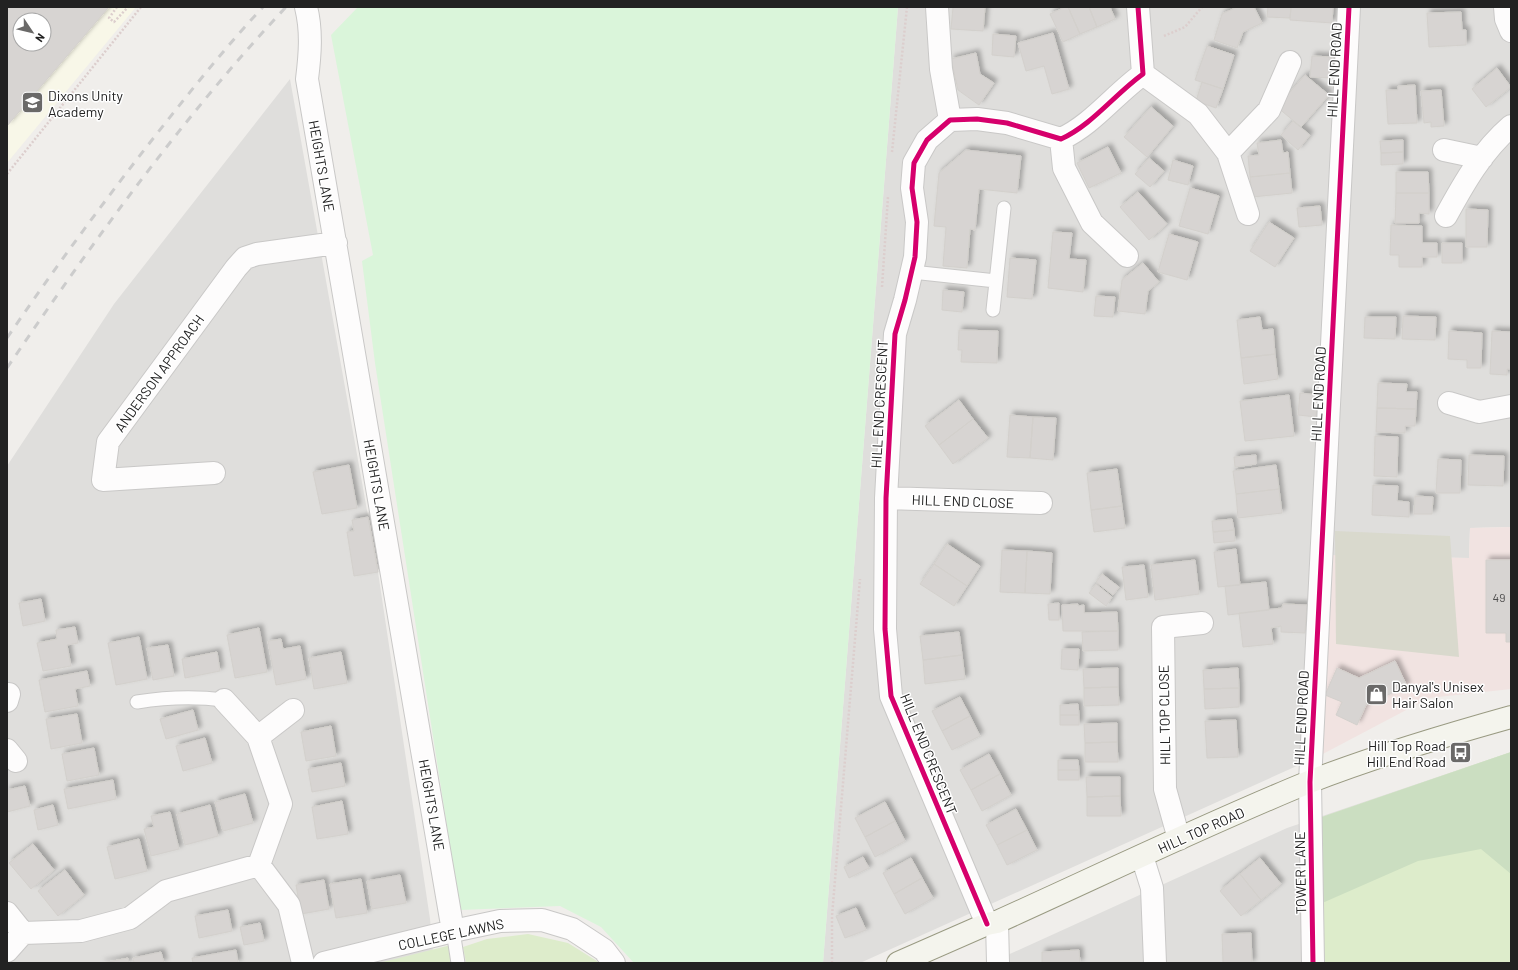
<svg xmlns="http://www.w3.org/2000/svg" width="1518" height="970" font-family="Barlow,sans-serif">
	<style>
		.residential { fill: #dfdedc }
		.commercial { fill: #f1e3e1 }
		.education { fill: #f8f7e8; fill-rule: evenodd }
		.construction { fill: #d9d9cd }
		.grass { fill: #ddeccb }
		.forest { fill: #cbdec1 }
		.park { fill: #daf5da }
		.building { fill: #d7d4d2; stroke: #d3d0cc; fill-rule: evenodd; filter: url(#shadow) }
		.lines { fill: none; stroke-linecap: round; stroke-linejoin: round }
		.lane-casing { stroke: #c9c8c7; stroke-width: 15 }
		.street-casing { stroke: #c9c8c7; stroke-width: 24 }
		.secondary-casing { stroke: #999a82; stroke-width: 24 }
		.path { stroke: #dccecd; stroke-width: 2.5; stroke-dasharray: 2 2; stroke-linecap: butt }
		.lane { stroke: #fdfcfc; stroke-width: 13 }
		.street { stroke: #fdfcfc; stroke-width: 22 }
		.secondary { stroke: #f4f4ed; stroke-width: 22 }
		.rail { stroke: #ccc; stroke-width: 3; stroke-dasharray: 8 8; stroke-linecap: butt }
		.cycleway-casing { stroke: #fff; stroke-width: 8 }
		.cycleway { stroke: #d6006c; stroke-width: 5 }
		.labels { text-anchor: middle; dominant-baseline: central; stroke-width: 3; stroke-linejoin: round; paint-order: stroke }
		.number-label { font-size: 12px; fill: #4f4e4e }
		.street-label { font-size: 14px; fill: #222; stroke: #fff }
		.poi-label { font-size: 14px; fill: #222; stroke: #fff; text-anchor: start }
	</style>
	<defs>
		<filter id="shadow"><feDropShadow dx="3.5" dy="-3.5" stdDeviation="2" flood-color="#0004"/></filter>
	</defs>
	<rect width="100%" height="100%" fill="#f0eeeb"/>
	<!-- residential -->
	<path class="residential" d="M898 7H1511V527L1470 528 1469 558 1330 556 1319 756 860 963H823Z
		M290 79 378 572 430 919 433 953 391 963H7V466L114 304Z
		M1511 752V963H990L1287 828Z"/>
	<!-- commercial -->
	<path class="commercial" d="M1511 527V689L1429 698 1319 756 1330 555 1469 558 1470 528Z"/>
	<!-- education -->
	<path class="education" d="M7 7H136L7 163ZM20 20H44V44H20Z"/>
	<!-- construction -->
	<path class="construction" d="M1335 531 1450 536 1459 657 1336 644Z"/>
	<!-- grass -->
	<path class="grass" d="M1511 752V963H1306L1319 818Z
		M528 934 568 943 600 963H466L463 947 487 939Z
		M455 944 458 963H379Z"/>
	<!-- forest -->
	<path class="forest" d="M1511 752V874L1481 849 1418 861 1320 904 1319 818Z"/>
	<!-- park -->
	<path class="park" d="M358 7H898L823 963H634L601 927 560 906 460 910 375 363 362 261 373 255 331 35Z"/>
	<!-- building -->
	<path class="building" d="M7 7H109L7 126ZM20 20H44V44H20Z
		M953 7H985L983 31 951 29Z
		M1065 7H1068L1080 34 1063 42 1050 14Z
		M1068 7H1089L1097 27 1080 34Z
		M1089 7H1110L1115 19 1097 27Z
		M1237 7H1254L1262 23 1243 32 1237 48 1214 40 1222 14Z
		M1268 7H1291L1290 18 1267 17Z
		M1291 7H1333L1332 23 1290 20Z
		M1461 12 1462 30H1466V45L1429 47 1427 13Z
		M1053 33 1069 89 1052 94 1044 66 1026 71 1018 43Z
		M993 34 1016 36 1014 57 992 55Z
		M1207 46 1234 55 1223 89 1195 80Z
		M976 53 980 74 994 83 979 105 958 90 951 59Z
		M1312 56 1333 57 1331 78 1310 77Z
		M1497 68 1511 87 1486 107 1472 89Z
		M1305 75 1329 95 1301 127 1277 107Z
		M1202 82 1223 89 1216 108 1196 101Z
		M1415 85 1417 123 1388 124 1386 90H1398V86Z
		M1441 90 1444 126 1431 127V122L1424 123 1421 91Z
		M1151 107 1173 126 1147 157 1124 137Z
		M1293 121 1310 135 1298 150 1281 135Z
		M1281 140 1283 153 1288 152 1290 173 1250 177 1248 156 1259 155 1257 143Z
		M1403 140V152L1381 153 1380 141Z
		M1108 147 1121 173 1089 188 1077 163Z
		M966 150 1021 156 1017 193 979 189 975 230 970 229 967 268 943 266 946 227 934 226 939 173Z
		M1403 152V164L1381 165V153Z
		M1149 158 1164 171 1150 187 1135 174Z
		M1173 160 1193 166 1188 185 1168 180Z
		M1396 172H1428L1429 193H1396Z
		M1290 173 1292 193 1252 197 1250 177Z
		M1190 188 1219 196 1208 234 1179 226Z
		M1138 192 1167 224 1149 240 1120 207Z
		M1396 193H1429V214L1419 213V223H1395Z
		M1320 206 1322 225 1299 227 1297 208Z
		M1466 209 1488 210 1487 247H1466Z
		M1269 222 1294 238 1275 267 1250 251Z
		M1391 225 1422 226V243H1437V257H1422V267H1399V255H1390Z
		M1053 232 1072 233 1069 259 1086 260 1083 292 1048 288Z
		M1169 234 1198 242 1187 280 1158 272Z
		M1442 243H1462V263H1442Z
		M1010 258 1036 260 1032 299 1007 297Z
		M1143 263 1159 282 1148 291 1145 314 1118 311 1122 280Z
		M943 290 964 292 962 312 942 310Z
		M1096 296 1115 297 1113 317 1094 316Z
		M1403 316 1436 317 1435 340 1402 339Z
		M1260 317 1262 330 1273 329 1275 354 1241 358 1237 320Z
		M1365 317H1396L1395 339 1364 338Z
		M959 330 998 331 997 363 961 362 962 350H958Z
		M1449 331 1482 333 1481 368H1467V360L1448 359Z
		M1492 331 1511 332V369H1507V375L1490 374Z
		M1275 354 1278 379 1244 384 1241 358Z
		M1378 383 1407 384 1406 392H1417L1416 409 1377 408Z
		M1300 393 1318 395 1316 417 1298 415Z
		M1289 395 1294 436 1245 441 1240 401Z
		M959 400 973 419 939 445 925 426Z
		M1377 408 1416 409 1415 426H1405V433L1376 432Z
		M1010 415 1033 417 1030 458 1007 457Z
		M1033 417 1056 418 1053 460 1030 458Z
		M973 419 988 438 953 464 939 445Z
		M1375 436 1398 437 1397 477 1374 476Z
		M1256 455V464L1235 467 1234 457Z
		M1469 455 1504 456 1503 486 1468 485Z
		M1438 459 1461 460 1460 493H1436Z
		M349 465 357 508 322 514 313 472Z
		M1276 465 1279 489 1236 494 1233 471Z
		M1117 469 1122 506 1091 510 1087 473Z
		M1373 485 1398 486 1397 501 1409 502V517L1372 515Z
		M1279 489 1282 513 1238 518 1236 494Z
		M1415 496 1433 497 1432 514H1414Z
		M1122 506 1125 528 1094 532 1091 510Z
		M368 517 378 572 354 576 347 532 354 531 352 520Z
		M1232 519 1234 530 1213 532 1212 521Z
		M1234 530 1235 541 1214 543 1213 532Z
		M947 544 980 566 967 586 934 564Z
		M1236 549 1240 585 1218 587 1214 552Z
		M1002 550 1027 551 1025 593 1000 592Z
		M1027 551 1052 553 1050 594 1025 593Z
		M1195 560 1199 594 1155 600 1151 565Z
		M1486 560H1511V642H1506V633H1486Z
		M934 564 967 586 954 606 920 584Z
		M1144 565 1148 597 1126 600 1122 567Z
		M1102 574 1119 587 1113 595 1096 582Z
		M1266 582 1269 610 1228 615 1225 586Z
		M1096 584 1112 597 1106 606 1089 593Z
		M41 599 45 621 23 626 19 603Z
		M1059 603V620H1049L1048 604Z
		M1078 604V606L1084 605V613L1117 612 1118 631H1063L1062 605Z
		M1283 604 1307 605 1305 633 1281 632V626L1271 628 1273 644 1243 647 1239 613 1282 608Z
		M75 627 78 643 67 645 71 666 43 671 37 643 57 639 56 630Z
		M259 628 267 672 235 678 227 635Z
		M1118 631V650L1083 651 1082 632Z
		M959 632 962 655 923 660 920 636Z
		M139 637 147 679 116 685 108 643Z
		M281 639 283 649 300 646 306 679 276 685 268 641Z
		M168 645 174 676 153 680 147 648Z
		M1062 649H1079L1078 670 1061 669Z
		M217 652 220 671 185 678 182 659Z
		M341 652 347 683 314 689 309 658Z
		M962 655 965 679 925 684 923 660Z
		M1395 661 1407 686 1366 705 1357 725 1336 715 1342 702 1325 695 1337 668 1359 678Z
		M1118 668V687L1084 688 1083 669Z
		M1238 668 1239 688 1204 689 1203 670Z
		M87 671 90 686 75 689 78 706 45 712 39 680Z
		M1118 687 1119 705 1084 706V688Z
		M1239 688V707L1205 709 1204 689Z
		M960 697 970 716 942 731 932 711Z
		M1078 704 1079 715H1060V705Z
		M193 710 198 730 166 739 160 719Z
		M77 714 82 743 51 749 46 719Z
		M1060 715H1079V725H1060Z
		M970 716 980 736 952 750 942 731Z
		M1236 720 1238 757 1207 758 1205 721Z
		M1117 723V742L1085 743 1084 724Z
		M331 726 336 756 306 761 301 732Z
		M205 738 212 763 183 771 176 746Z
		M1117 742 1118 762H1085V743Z
		M94 748 99 775 67 781 62 754Z
		M989 754 1000 774 971 790 960 770Z
		M1058 760H1078L1079 770H1058Z
		M341 763 345 786 312 792 308 769Z
		M1058 770H1079V780H1058Z
		M1000 774 1011 795 982 811 971 790Z
		M1086 777H1120V796L1087 797Z
		M113 780 116 799 68 809 64 789Z
		M25 786 30 806 7 812V790Z
		M245 794 253 823 223 831 215 802Z
		M1120 796 1121 816H1087V797Z
		M342 801 348 834 317 839 312 807Z
		M885 802 895 821 865 837 855 818Z
		M53 805 58 825 38 830 34 810Z
		M210 805 218 836 185 845 177 814Z
		M1016 809 1027 830 997 845 986 825Z
		M170 812 179 849 151 856 144 829 154 827 151 816Z
		M895 821 905 841 875 857 865 837Z
		M1027 830 1037 850 1007 865 997 845Z
		M139 839 147 871 115 879 107 847Z
		M33 844 54 870 31 889 9 863Z
		M863 857 869 868 849 878 844 867Z
		M911 858 922 878 894 894 883 873Z
		M1260 858 1281 884 1261 900 1240 874Z
		M65 870 84 895 58 916 38 891Z
		M1240 874 1261 900 1241 916 1220 891Z
		M400 875 406 903 372 909 367 881Z
		M922 878 933 898 905 914 894 894Z
		M361 879 367 913 336 918 330 884Z
		M324 880 329 909 301 914 296 885Z
		M856 908 866 930 845 938 836 916Z
		M228 910 232 931 199 938 195 916Z
		M260 923 264 941 244 945 240 927Z
		M1251 933 1252 963H1223L1222 934Z
		M236 950 238 963H193L192 958Z
		M1079 950 1080 963H1042V952Z
		M161 952 164 963H134L133 958Z
		M128 958 129 963H101L113 961Z"/>
	<g class="lines">
		<defs>
			<path id="lane" d="M912 272 996 281
				M993 310 1004 208
				M137 702C168 697 193 696 224 700
				M453 931 458 963"/>
			<path id="street" d="M306 7C312 31 310 55 307 79L453 931
				M937 7 941 69 950 120
				M1505 7 1506 19 1511 31
				M1143 74 1198 114 1228 153 1248 214
				M1061 139 1064 168 1092 223 1127 256
				M1444 150 1482 158
				M1228 153 1269 110 1290 62
				M1446 216C1464 183 1482 151 1511 126
				M1449 403 1479 412 1511 406
				M214 473 103 480 108 442 236 268 245 258 257 254 336 243
				M886 498 1041 503
				M224 700 258 737
				M7 701 9 694
				M7 750 16 761
				M1179 839 1165 789 1163 627 1202 623
				M1142 856 1152 888 1155 963
				M259 865 281 804 258 737 293 710
				M7 913 23 933 81 931 130 918 166 891 259 865 289 905 303 963
				M997 922 998 963
				M987 924 891 696 885 629 886 498 895 334 905 300 915 257 917 222 912 188 914 163 927 140 950 120 977 119 1007 123 1061 139C1092 125 1115 94 1143 74L1138 7
				M7 951 23 933
				M324 963 453 931 500 921 542 920 572 929 604 950 614 963
				M1313 963 1310 782 1349 7"/>
			<path id="secondary" d="M898 963 987 924 997 922C1101 875 1204 825 1309 782 1375 756 1443 736 1511 717"/>
		</defs>
		<!-- lane casing -->
		<use href="#lane" class="lane-casing"/>
		<!-- street casing -->
		<use href="#street" class="street-casing"/>
		<!-- secondary casing -->
		<use href="#secondary" class="secondary-casing"/>
		<!-- path -->
		<path class="path" d="M117 7 109 18 114 22 128 7
			M1164 36 1185 27 1202 7
			M892 152 907 7
			M7 174 141 7
			M882 287 888 197
			M832 963V916L860 579"/>
		<!-- lane -->
		<use href="#lane" class="lane"/>
		<!-- street -->
		<use href="#street" class="street"/>
		<!-- secondary -->
		<use href="#secondary" class="secondary"/>
		<!-- rail -->
		<path class="rail" d="M7 338C52 272 99 208 148 145 185 98 222 51 263 7
			M7 368C92 243 182 118 286 7"/>
		<defs>
			<path id="cycleway" d="M987 924 891 696 885 629 886 498 895 334 905 300 915 257 917 222 912 188 914 163 927 140 950 120 977 119 1007 123 1061 139C1092 125 1115 94 1143 74L1138 7
				M1313 963 1310 782 1349 7"/>
		</defs>
		<!-- cycleway casing -->
		<use href="#cycleway" class="cycleway-casing"/>
		<!-- cycleway -->
		<use href="#cycleway" class="cycleway"/>
	</g>
	<!-- icons -->
	<defs>
		<symbol id="school-square" viewBox="-11 -11 22 22"><rect x="-9" y="-9" width="18" height="18" rx="4" fill="#6a6968" stroke="#fff"/><path d="M0-5L7-2L0 1L-7-2ZM-4 1L0 2.5L4 1V4Q0 6-4 4Z" fill="#fff"/></symbol>
		<symbol id="shop-square" viewBox="-11 -11 22 22"><rect x="-9" y="-9" width="18" height="18" rx="4" fill="#6a6968" stroke="#fff"/><path d="M-5-2.5h2.3a2.7 3.5 0 0 1 5.4 0H5L5.5 6h-11ZM-1.5-2.5h3a1.5 2.3 0 0 0-3 0Z" fill="#fff"/></symbol>
		<symbol id="bus-square" viewBox="-11 -11 22 22"><rect x="-9" y="-9" width="18" height="18" rx="4" fill="#6a6968" stroke="#fff"/><path d="M-5-6H5V4H4V6H2V4H-2V6H-4V4H-5ZM-3.5-4V0h7V-4ZM-3.5 1.2v1.5H-2V1.2ZM2 1.2v1.5H3.5V1.2Z" fill="#fff"/></symbol>
	</defs>
	<g fill-rule="evenodd">
		<use href="#school-square" x="20" y="90" width="25" height="25"/>
		<use href="#shop-square" x="1364" y="682" width="25" height="25"/>
		<use href="#bus-square" x="1448" y="740" width="25" height="25"/>
	</g>
	<g class="labels">
		<!-- number labels -->
		<g class="number-label">
			<text x="1499" y="597">49</text>
		</g>
		<!-- street labels -->
		<g class="street-label">
			<text transform="translate(1334 70) rotate(-87)">HILL END ROAD</text>
			<text transform="translate(322 166) rotate(80)">HEIGHTS LANE</text>
			<text transform="translate(159 373) rotate(-54)">ANDERSON APPROACH</text>
			<text transform="translate(1318 394) rotate(-87)">HILL END ROAD</text>
			<text transform="translate(879 404) rotate(-87)">HILL END CRESCENT</text>
			<text transform="translate(377 485) rotate(80)">HEIGHTS LANE</text>
			<text transform="translate(963 501) rotate(2)">HILL END CLOSE</text>
			<text transform="translate(1164 715) rotate(-91)">HILL TOP CLOSE</text>
			<text transform="translate(1301 718) rotate(-87)">HILL END ROAD</text>
			<text transform="translate(929 754) rotate(68)">HILL END CRESCENT</text>
			<text transform="translate(432 805) rotate(80)">HEIGHTS LANE</text>
			<text transform="translate(1201 830) rotate(-24)">HILL TOP ROAD</text>
			<text transform="translate(1300 873) rotate(-91)">TOWER LANE</text>
			<text transform="translate(451 934) rotate(-12)">COLLEGE LAWNS</text>
		</g>
		<!-- poi labels -->
		<g class="poi-label">
			<text x="48" y="95">Dixons Unity<tspan x="48" dy="16">Academy</tspan></text>
			<text x="1392" y="686">Danyal's Unisex<tspan x="1392" dy="16">Hair Salon</tspan></text>
			<text x="1446" y="745" text-anchor="end">Hill Top Road<tspan x="1446" dy="16">Hill End Road</tspan></text>
		</g>
	</g>
	<!-- border -->
	<rect width="1518" height="970" fill="none" stroke="#222222" stroke-width="16"/>
	<!-- north arrow -->
	<g transform="translate(32 32) rotate(125)"><circle r="19" fill="#ffffff" stroke="#a7a7a7"/>
	<path d="M0-3L7 15L0 10L-7 15Z" fill="#6a6968"/>
	<text y="-6" font-size="11" font-weight="bold" text-anchor="middle" fill="#222222">N</text>
	</g>
</svg>
